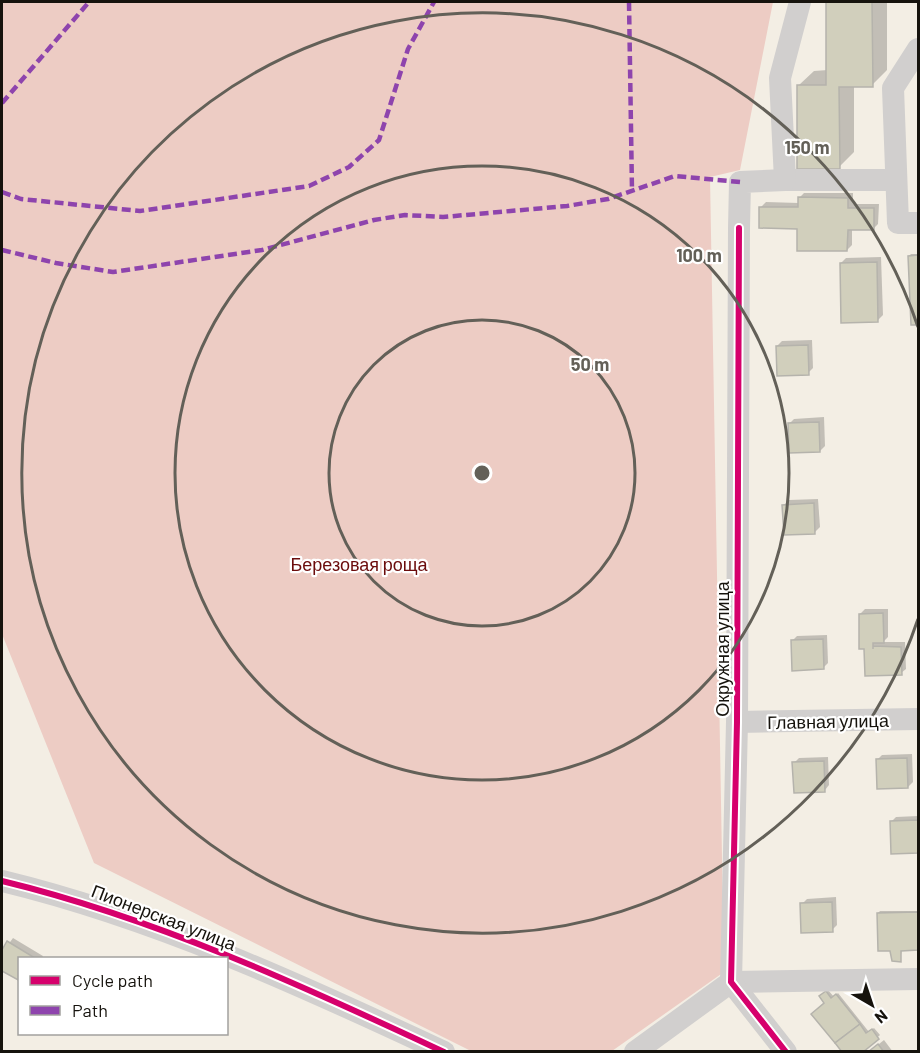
<svg xmlns="http://www.w3.org/2000/svg" width="920" height="1053" viewBox="0 0 920 1053" font-family="Barlow,sans-serif">
  <style>
    .green { fill: #edccc4 }
    .shadow { fill: #0003 }
    .building { fill: #d1cfbc; stroke: #b5b3ac; stroke-width: 1.5 }
    .lines { fill: none; stroke-linecap: round; stroke-linejoin: round }
    .minor { stroke: #d1cfce; stroke-width: 22 }
    .quiet { stroke: #8e44ad; stroke-width: 4.5; stroke-dasharray: 9 4.5; stroke-linecap: butt }
    .cycleway-casing { stroke: #fff; stroke-width: 10 }
    .cycleway { stroke: #d6006c; stroke-width: 6 }
    .ring { fill: none; stroke: #636058; stroke-width: 3 }
    .labels { text-anchor: middle; dominant-baseline: central; stroke-width: 4.5; stroke-linejoin: round; paint-order: stroke }
    .park-label { font-size: 18px; fill: #6b0c0c; stroke: #fff }
    .street-label { font-size: 18px; fill: #16130d; stroke: #fff }
    .centre { fill: #636058; stroke: #fff; stroke-width: 3 }
    .ring-label { font-size: 18px; text-anchor: middle; font-weight: bold; fill: #636058; stroke: #fff; stroke-width: 4.5; stroke-linejoin: round; paint-order: stroke }
  </style>
  <rect width="100%" height="100%" fill="#f3eee4"/>
  <polygon class="green" points="2,2 773,2 740,170 710,177 724,972 612,1051 471,1051 94,863 2,634"/>
  <g class="shadow">
    <polygon points="827,2 887,2 887,70 872,85 854,85 854,152 839,167 799,85 814,71 828,70"/>
    <polygon points="804,193 853,193 853,204 879,204 878,224 873,229 852,229 852,245 847,250 761,207 766,202 799,203 799,198"/>
    <polygon points="911,254 918,254 918,323 913,324 909,256"/>
    <polygon points="881,257 883,315 878,320 841,263 846,258"/>
    <polygon points="812,340 813,368 808,373 777,346 782,341"/>
    <polygon points="824,417 825,446 820,451 789,424 794,419"/>
    <polygon points="818,499 820,527 815,532 784,505 789,500"/>
    <polygon points="865,609 888,609 888,637 883,642 905,642 906,669 901,673 866,647 860,614"/>
    <polygon points="827,635 828,663 823,668 792,641 797,636"/>
    <polygon points="912,754 913,782 908,787 877,760 882,755"/>
    <polygon points="828,757 829,785 825,790 794,763 799,758"/>
    <polygon points="918,816 918,852 892,853 891,822 896,817"/>
    <polygon points="836,897 837,925 832,930 802,904 807,899"/>
    <polygon points="880,911 918,911 918,949 902,949 900,960 878,913"/>
    <polygon points="13,938 43,956 42,958 20,958 20,980 2,969 2,953"/>
    <polygon points="828,990 834,997 838,993 869,1032 874,1028 880,1035 861,1052 821,996"/>
    <polygon points="884,1040 893,1052 869,1052"/>
  </g>
  <g class="building">
    <polygon points="826,2 872,2 873,87 839,87 840,169 797,169 797,85 826,85"/>
    <polygon points="798,197 848,198 848,208 874,208 874,230 848,230 847,251 797,251 797,229 759,228 759,207 798,207"/>
    <polygon points="918,255 918,325 911,325 908,256"/>
    <polygon points="877,262 878,322 841,323 840,263"/>
    <polygon points="808,345 809,375 777,376 776,346"/>
    <polygon points="819,422 820,452 789,453 788,423"/>
    <polygon points="814,503 815,534 784,535 782,505"/>
    <polygon points="883,613 884,643 873,643 873,649 873,646 901,647 902,675 865,676 864,649 859,649 859,614"/>
    <polygon points="823,639 824,669 792,671 791,640"/>
    <polygon points="907,758 908,788 877,789 876,759"/>
    <polygon points="824,761 825,792 794,793 792,762"/>
    <polygon points="918,820 918,853 891,854 890,821"/>
    <polygon points="832,902 833,932 801,933 800,903"/>
    <polygon points="918,912 918,950 901,951 901,962 892,961 890,951 878,951 877,913"/>
    <polygon points="7,941 35,958 20,958 20,981 2,971 2,950"/>
    <polygon points="826,991 831,998 836,994 860,1024 835,1043 811,1014 824,1003 819,996"/>
    <polygon points="860,1024 866,1033 872,1029 879,1039 863,1052 842,1052 835,1043"/>
    <polygon points="878,1044 884,1052 868,1052"/>
  </g>
  <g class="lines">
    <g class="minor">
      <polyline points="918,49 893,88 898,223 918,223"/>
      <polyline points="785,180 896,180"/>
      <polyline points="737,722 918,719"/>
      <path d="M 2,881 C 155,918 301,985 444,1052"/>
      <polyline points="731,982 918,979"/>
      <polyline points="635,1052 731,982"/>
      <polyline points="786,1052 731,982 737,722 739,228 740,182 785,180 780,78 800,2"/>
    </g>
    <g class="quiet">
      <polyline points="629,2 632,191"/>
      <polyline points="2,103 89,2"/>
      <polyline points="2,192 21,199 140,211 309,186 349,167 379,140 408,49 434,2"/>
      <polyline points="2,250 56,263 113,272 262,250 374,220 405,215 443,217 567,206 608,199 675,176 740,182"/>
    </g>
    <g class="cycleway-casing">
      <g id="cycleway">
        <polyline points="739,228 737,722 731,982 786,1052"/>
        <path d="M 2,881 C 155,918 301,985 444,1052"/>
      </g>
    </g>
    <use href="#cycleway" class="cycleway"/>
  </g>
  <g class="ring">
    <circle cx="482" cy="473" r="153"/>
    <circle cx="482" cy="473" r="307"/>
    <path d="M918 619A460 460 0 1 1 918 327"/>
  </g>
  <g class="labels">
    <g class="park-label">
      <text x="359" y="564">Березовая роща</text>
    </g>
    <g class="street-label">
      <text transform="translate(722 649) rotate(-90)">Окружная улица</text>
      <text transform="translate(828 721) rotate(-1)">Главная улица</text>
      <text transform="translate(164 917) rotate(21)">Пионерская улица</text>
    </g>
  </g>
  <circle cx="482" cy="473" r="9" class="centre"/>
  <g class="ring-label">
    <text x="807" y="154">150 m</text>
    <text x="699" y="262">100 m</text>
    <text x="590" y="371">50 m</text>
  </g>
  <rect width="920" height="1053" fill="none" stroke="#16130d" stroke-width="6"/>
  <rect x="18" y="957" width="210" height="78" fill="#ffffff" stroke="#a2a19e" stroke-width="1.5"/>
  <rect x="30" y="976" width="30" height="9" fill="#d6006c" stroke="#a2a19e" stroke-width="1.5"/>
  <text x="72" y="987" font-size="18" fill="#16130d">Cycle path</text>
  <rect x="30" y="1006" width="30" height="9" fill="#8e44ad" stroke="#a2a19e" stroke-width="1.5"/>
  <text x="72" y="1017" font-size="18" fill="#16130d">Path</text>
  <g transform="translate(872 1005) rotate(141)" stroke="#ffffff" stroke-width="4.5" paint-order="stroke">
  <path d="M0-4.5L10 22L0 15L-10 22Z" fill="#16130d"/>
  <text y="-9" font-size="16" font-weight="bold" text-anchor="middle" fill="#16130d">N</text>
  </g>
</svg>
